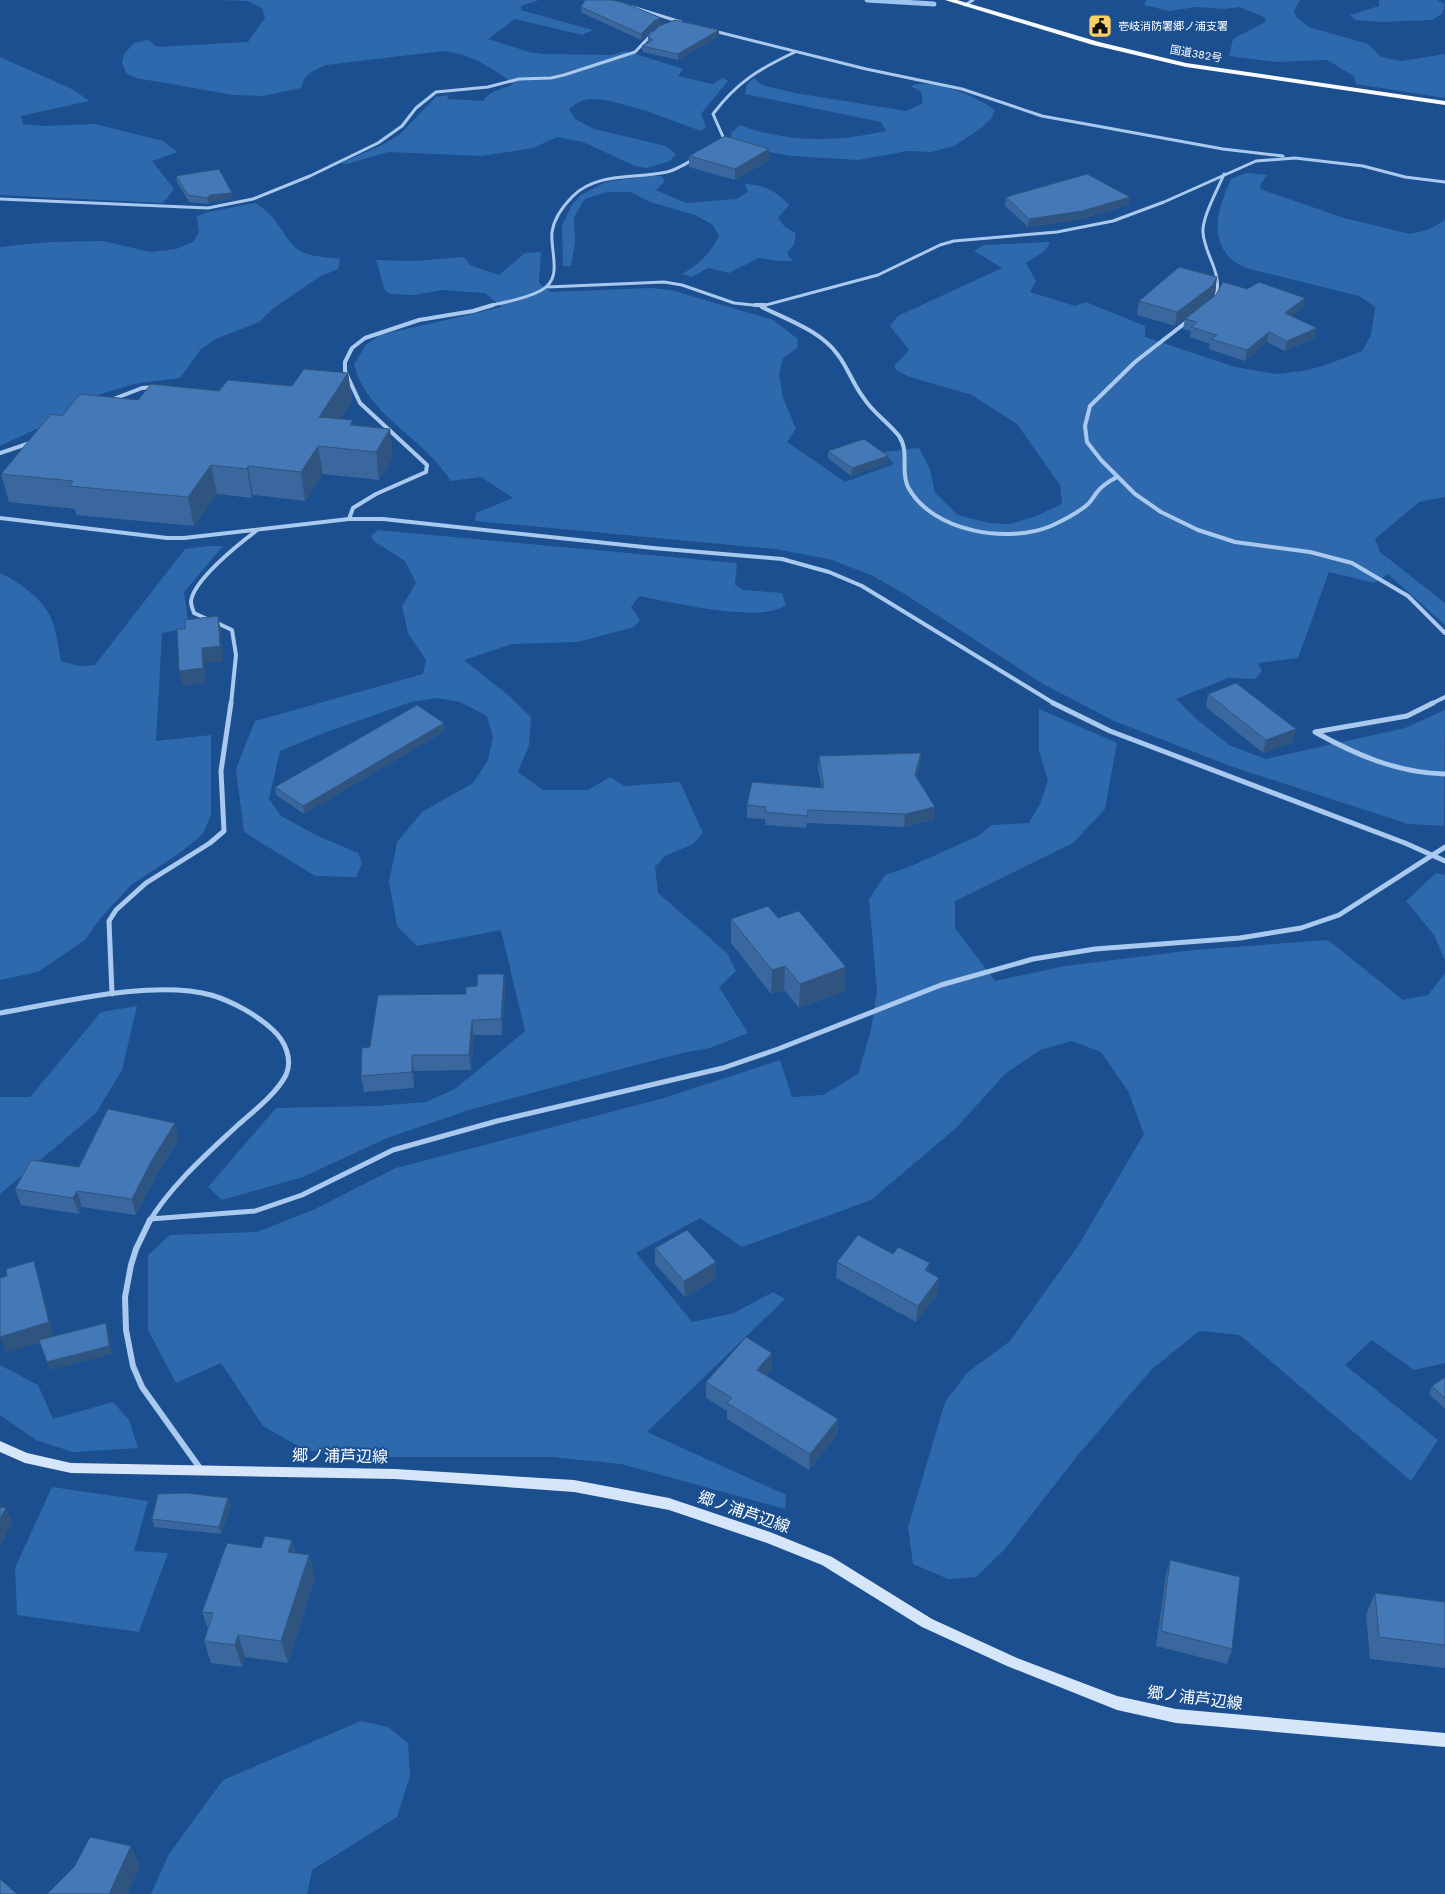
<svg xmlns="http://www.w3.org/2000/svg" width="1445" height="1894" viewBox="0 0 1445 1894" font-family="'Work Sans','Noto Sans JP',sans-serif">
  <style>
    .green { fill: #2e69ad }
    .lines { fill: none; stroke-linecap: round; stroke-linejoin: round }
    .stream { stroke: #9cc4f0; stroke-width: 5 }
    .minor-far3 { stroke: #a9c9ee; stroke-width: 3 }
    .minor-far2 { stroke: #a9c9ee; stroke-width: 4 }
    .minor-far1 { stroke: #a9c9ee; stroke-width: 5 }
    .minor { stroke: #a9c9ee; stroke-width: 6 }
    .secondary { fill: #d6e6fa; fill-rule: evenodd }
    .trunk { fill: #f8faff; fill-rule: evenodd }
    .wall { fill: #3a679d }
    .shaded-wall { fill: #305480 }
    .building { fill: #4478b7; stroke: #305480 }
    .labels { text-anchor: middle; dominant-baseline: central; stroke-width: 4; stroke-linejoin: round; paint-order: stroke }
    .far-poi-label { font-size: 11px; fill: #fff; stroke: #1b4f8f; text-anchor: start }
    .far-street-label { font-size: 11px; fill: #fff; stroke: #1b4f8f }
    .near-street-label { font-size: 16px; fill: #fff; stroke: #1b4f8f }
  </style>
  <rect width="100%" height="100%" fill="#1b4f8f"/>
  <g class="green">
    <path d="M 218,0 L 539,0 L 521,6 L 521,10 L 593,30 L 582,35 L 515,19 L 488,39 L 529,52 L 543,54 L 612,55 L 626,51 L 683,69 L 678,76 L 712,84 L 723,78 L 728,81 L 701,114 L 706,128 L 701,131 C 674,121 617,98 589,99 C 581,100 575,104 569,109 L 575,119 L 594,129 L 666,146 L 676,154 L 670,161 L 647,168 L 635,166 L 583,142 L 557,137 L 533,148 L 482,156 L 388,152 L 347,164 L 341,163 L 382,145 L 399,135 L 436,97 L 447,95 L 448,99 L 483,101 C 492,89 501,91 513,84 C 492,67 470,54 443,51 L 326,65 C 314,70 303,75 301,88 L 263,96 L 234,95 L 136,78 L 127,74 L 122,63 L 124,54 L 134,43 L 148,40 L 157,47 L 248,42 L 265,18 L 262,8 L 247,1 Z"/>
    <polygon points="1146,0 1300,0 1294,11 1297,18 1309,27 1368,44 1381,57 1402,61 1445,54 1445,98 1356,84 1354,76 1327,60 1275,62 1229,56 1233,39 1265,22 1266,18 1239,7 1224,9 1196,7 1169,11 1144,5"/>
    <polygon points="1379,0 1437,0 1445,4 1442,14 1432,20 1383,22 1355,20 1350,15 1379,6"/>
    <polygon points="0,57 74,90 89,101 21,116 23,124 45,126 95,124 163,141 178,152 152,161 174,189 163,203 0,195"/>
    <path d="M 754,78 L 762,85 L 795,93 L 906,111 L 923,103 L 921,92 L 911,86 C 931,77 978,97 995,110 L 991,119 L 980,129 L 954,146 L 931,152 L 908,151 L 858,160 L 792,156 L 763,151 L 730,139 L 732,132 L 740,125 C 787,143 836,142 886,131 L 881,122 L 745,94 L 747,84 Z"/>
    <path d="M 1246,173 L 1267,175 L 1261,184 L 1260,189 L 1344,218 L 1410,234 L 1428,230 L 1445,220 L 1445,497 L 1419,502 L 1375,539 L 1380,552 L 1445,603 L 1445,625 L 1388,574 L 1374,583 L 1329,572 L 1298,658 L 1258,663 L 1262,671 L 1255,679 L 1228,678 L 1176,699 L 1199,721 L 1229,745 L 1266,759 L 1405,728 L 1445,710 L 1444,826 L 1408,824 L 1233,767 L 1114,721 L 1043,684 L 903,593 L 871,575 L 829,559 L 775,549 L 475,521 L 476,513 L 513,498 L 481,477 L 451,481 C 446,474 440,466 434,460 C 406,429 364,407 354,364 L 366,345 L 380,335 L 502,307 L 485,293 L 442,290 L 414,295 L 391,294 L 385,291 L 376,260 L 412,261 L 464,257 L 470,265 L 499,275 L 525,253 L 541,252 L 539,283 L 551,292 L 650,288 L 671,290 L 773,320 L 798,339 L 797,348 L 783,358 L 779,375 L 783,398 L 796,429 L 787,442 L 845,482 L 894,464 L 882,452 L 919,448 L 930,469 L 935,493 L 958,515 L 989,523 L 1010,524 L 1036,516 L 1062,504 L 1060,485 L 1017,424 L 972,395 L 910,377 L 896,370 L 894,366 L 909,350 L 890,326 L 898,316 L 1002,268 L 974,251 L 984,245 L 1050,242 L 1046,250 L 1026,263 L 1036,281 L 1030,292 L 1075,306 L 1086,302 L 1145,326 L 1145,337 L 1235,367 L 1277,374 L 1302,371 L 1323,366 L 1362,351 L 1371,335 L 1375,307 L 1359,296 L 1246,268 C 1241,265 1233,262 1229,257 C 1208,234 1220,205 1231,179 Z"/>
    <path d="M 644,176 L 661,176 L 665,181 L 656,190 L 686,203 L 736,199 L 748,192 L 745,184 C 764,185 777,191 789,205 L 778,218 L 785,227 L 796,233 L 794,244 L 787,253 L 793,261 L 779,261 L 759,258 L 729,273 L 708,268 L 692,277 L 682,274 C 699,264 710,254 719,236 L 713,225 L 695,215 L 650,202 L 631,192 L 607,192 L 585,199 L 574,217 L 575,243 L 571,266 L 563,266 L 562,225 L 572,205 L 581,195 L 606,182 Z"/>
    <path d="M 255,203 C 278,216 280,233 297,249 C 307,257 328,257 340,259 L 338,269 L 319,277 L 275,307 L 259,322 L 216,339 L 201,349 L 180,378 L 134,384 L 98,395 L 62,417 L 0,446 L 0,247 L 49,242 L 103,241 L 150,252 L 176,249 L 193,242 L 199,232 L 197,216 L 208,212 Z"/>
    <path d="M 378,530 L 737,563 L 735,585 L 743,590 L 782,593 L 786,605 C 760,624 672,602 639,596 L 631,607 L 640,620 L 634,627 L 578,642 L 512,644 L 464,660 L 508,695 L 531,717 L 529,745 L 518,772 L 543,790 L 588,790 L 610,777 L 624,786 L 680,782 L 703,833 L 693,844 L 665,856 L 655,867 L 658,893 L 727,953 L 736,971 L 719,987 L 748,1033 L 710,1048 L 687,1052 L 617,1070 L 469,1110 L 387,1138 L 303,1177 L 222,1200 L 208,1187 L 276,1108 L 375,1106 L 426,1102 L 455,1089 L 525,1031 L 501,930 L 417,946 L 397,926 L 389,882 L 397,842 L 422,812 L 473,783 L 488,760 L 493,737 L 487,716 L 460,702 L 437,698 L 411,702 L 324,733 L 280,751 L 269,799 L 281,816 L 318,836 L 358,853 L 362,864 L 356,877 L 315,876 L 244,832 L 236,769 L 255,721 L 423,674 L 426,660 L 408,633 L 402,606 L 416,583 L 405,561 L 375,542 L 371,536 Z"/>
    <path d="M 208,546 L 223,546 L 184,592 L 189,628 L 162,633 L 156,741 L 211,735 L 211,815 L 203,834 L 181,852 L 131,885 L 99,920 L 85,940 L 38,972 L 0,980 L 0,573 C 14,579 37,595 46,609 C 56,624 58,644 61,661 L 79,666 L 95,665 L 185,549 Z"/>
    <polygon points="1039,709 1117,743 1105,809 1073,843 955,901 955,928 995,981 1065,966 1194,950 1328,940 1403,1000 1428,995 1445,973 1445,1363 1414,1370 1372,1340 1345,1365 1438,1440 1411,1481 1240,1335 1199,1331 1151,1370 1078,1455 1004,1550 976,1577 948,1579 913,1564 908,1527 945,1402 968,1372 1010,1341 1078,1246 1144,1134 1128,1091 1101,1052 1072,1041 1040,1050 1005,1074 955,1129 871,1200 742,1247 700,1218 636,1253 692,1322 734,1313 773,1292 785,1299 647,1432 786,1495 785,1509 621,1464 552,1457 363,1457 305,1450 263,1426 221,1363 176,1383 148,1330 148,1255 170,1235 257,1232 315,1209 396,1168 664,1098 780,1060 792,1097 823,1095 858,1074 871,1030 877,991 869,899 885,875 911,866 978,836 992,825 1029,823 1040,804 1048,781 1039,751"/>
    <polygon points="1436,873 1445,875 1445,960 1434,935 1406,901"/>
    <polygon points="137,1006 122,1070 96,1113 0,1194 0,1097 30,1097 101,1012"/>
    <polygon points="0,1365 38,1385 53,1419 113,1402 129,1420 138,1448 73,1452 36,1440 0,1415"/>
    <polygon points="52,1487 148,1501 134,1551 168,1553 139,1632 17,1615 15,1568"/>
    <polygon points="361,1721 388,1727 408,1743 410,1776 397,1817 312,1870 307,1894 151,1894 169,1854 223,1780"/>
  </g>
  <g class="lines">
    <polyline class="stream" points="867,0 934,4"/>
    <g class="minor-far3">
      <polyline points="965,5 973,0"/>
      <polyline points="632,7 681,22"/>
      <polyline points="714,31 866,69 962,89 1042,116 1223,149 1283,156"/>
      <path d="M 722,141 L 724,139 L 713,114 C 737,82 759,69 795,52"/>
      <polyline points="0,199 208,208 253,199 310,176 378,143 402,126 416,108 436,92 488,87 519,79 551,78 564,75 635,52 653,33"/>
      <polyline points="548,287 664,282 682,285 734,303 762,306 878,275 940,245 954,241 1057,232 1113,221 1164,202 1256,161 1295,158 1363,166 1405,177 1445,182"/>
      <path d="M 1216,296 C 1223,273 1204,254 1203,232 C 1202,217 1218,189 1224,174"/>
      <path d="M 489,306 C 505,302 525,299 540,291 C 564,279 550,253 552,232 C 554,219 563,206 573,196 C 597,172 635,179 667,172 C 676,170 685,164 694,159"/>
    </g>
    <g class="minor-far2">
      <polyline points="755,305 765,305"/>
      <path d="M 762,307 C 788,320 821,331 838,355 C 848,368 853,384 863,397 C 872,412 888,422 899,436 C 910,452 900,471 908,487 C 932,532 1008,544 1051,526 C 1064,520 1076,514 1087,505 C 1092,501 1094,495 1099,490 C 1104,484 1110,481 1117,477"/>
      <polyline points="1189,320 1135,362 1090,406 1085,426 1087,442 1101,460 1135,494 1161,512 1198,530 1235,542 1310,552 1352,563 1408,596 1445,633"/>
      <polyline points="111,400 142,388 155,387"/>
      <polyline points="0,453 33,442"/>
      <polyline points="0,518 167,538 184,538 349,519 383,519 653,548 782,559 829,572 862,586 1055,704"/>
      <polyline points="349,519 353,508 376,494 426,472 427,465 360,403 345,371 345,362 352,348 365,338 419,320 473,311 493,305"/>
      <path d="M 207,619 L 194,613 C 193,610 191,605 191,602 C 192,581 240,543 256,531"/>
      <polyline points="215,622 232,630 236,655 231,704"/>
      <polyline points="1431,704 1445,697"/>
    </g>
    <g class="minor-far1">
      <polyline points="1053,703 1110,731 1405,843 1445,861"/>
      <path d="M 1433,703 L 1407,716 L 1315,732 C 1356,755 1398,773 1445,774"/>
      <polyline points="112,994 109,921 116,910 146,883 210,843 224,831 221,771 231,703"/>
      <path d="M 0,1013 C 59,1003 153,979 211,995 C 232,1001 257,1015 273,1030 C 285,1041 293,1059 286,1075 C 276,1094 255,1110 239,1124 C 207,1154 172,1184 149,1222"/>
      <polyline points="150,1219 255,1211 302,1195 393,1150 497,1121 723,1068 778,1049 941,985 1033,959 1095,949 1240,938 1301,928 1339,915 1445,847"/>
    </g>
    <polyline class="minor" points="150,1220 136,1249 131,1265 125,1297 126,1330 133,1366 142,1387 202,1471"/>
    <polygon class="secondary" points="0,1441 27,1453 71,1463 395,1469 574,1480 669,1498 770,1532 832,1557 932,1619 1017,1658 1117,1696 1176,1709 1445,1733 1445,1747 1176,1723 1117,1710 1007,1666 922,1627 822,1565 767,1543 669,1510 574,1492 395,1479 71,1473 25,1463 0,1452"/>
    <polygon class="trunk" points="945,0 957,0 1099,42 1186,63 1445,101 1445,105 1186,67 1093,45"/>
  </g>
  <g class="wall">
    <polygon points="581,7 661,24 655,27 641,40 582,13"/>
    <polygon points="719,36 678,60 643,52 642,46 648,43 648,37"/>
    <polygon points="769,149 769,160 735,180 689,167 689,156"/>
    <polygon points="176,176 233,199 211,202 209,204 189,202 177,182"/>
    <polygon points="1006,197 1129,205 1081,219 1028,227 1005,206"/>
    <polygon points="1217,277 1215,291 1209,300 1303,308 1292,316 1315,338 1285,351 1267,342 1245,361 1209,349 1210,344 1190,337 1191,331 1183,329 1185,319 1208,301 1175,326 1137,315 1139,301"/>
    <polygon points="348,373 352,401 340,419 354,425 393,457 379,480 323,474 305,501 253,495 252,498 217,494 194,526 76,515 75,509 9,502 1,474 62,416 138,400 219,391 292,386"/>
    <polygon points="828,451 888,463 851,476 828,458"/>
    <polygon points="1208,694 1293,742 1263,753 1206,707"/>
    <polygon points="444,723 445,731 304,814 276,795 275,787"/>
    <polygon points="921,753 920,766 916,778 935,807 934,820 904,827 807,823 806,828 765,825 765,819 747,818 747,805 822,788 818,769 819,756"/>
    <polygon points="778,918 845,991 799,1008 784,990 771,994 731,943 731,919"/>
    <polygon points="504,974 505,989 502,1035 474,1035 471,1070 414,1071 414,1088 364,1092 361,1076 370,1047 466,994 477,986"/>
    <polygon points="179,1139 156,1176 136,1215 82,1207 79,1214 21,1205 15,1189 79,1167"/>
    <polygon points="655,1248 716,1278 685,1297 655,1264"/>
    <polygon points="837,1262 929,1273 938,1294 916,1322 836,1278"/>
    <polygon points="772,1369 766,1376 838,1419 837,1435 809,1470 727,1419 727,1411 706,1398 706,1382"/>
    <polygon points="1445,1377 1445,1409 1429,1394 1432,1386"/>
    <polygon points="228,1498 231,1506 221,1534 154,1527 152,1519"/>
    <polygon points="292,1540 295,1553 309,1555 315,1578 288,1663 245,1657 242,1667 211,1663 204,1641 208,1629 202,1612 261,1548"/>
    <polygon points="1170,1560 1232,1649 1227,1664 1156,1646 1166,1575"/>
    <polygon points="1375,1593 1445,1602 1445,1668 1370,1659 1366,1615"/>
  </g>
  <g class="shaded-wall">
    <polygon points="661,18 661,24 655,27 641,40 641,34 654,21"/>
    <polygon points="719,30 719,36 678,60 678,54"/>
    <polygon points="769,149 769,160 735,180 735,169"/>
    <polygon points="232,193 233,199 211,202 209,204 207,198 210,195"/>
    <polygon points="1130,197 1129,205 1081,219 1028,227 1029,219"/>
    <polygon points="1217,277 1215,291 1209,300 1175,326 1177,312"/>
    <polygon points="1305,298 1303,308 1283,323 1285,313"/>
    <polygon points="1317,328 1315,338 1285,351 1287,341"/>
    <polygon points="1269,332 1267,342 1245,361 1247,350"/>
    <polygon points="348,373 352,401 323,445 319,417"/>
    <polygon points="390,429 393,457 379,480 376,452"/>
    <polygon points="318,446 323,474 305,501 301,472"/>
    <polygon points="888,456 888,463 851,476 852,468"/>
    <polygon points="211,465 217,494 194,526 188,497"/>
    <polygon points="248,466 253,495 252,498 247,469"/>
    <polygon points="218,616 221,631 223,661 205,663 206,683 182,686 179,671 202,648"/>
    <polygon points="444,723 445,731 304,814 303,806"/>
    <polygon points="1296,729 1293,742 1263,753 1266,740"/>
    <polygon points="921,753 920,766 914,788 915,775"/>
    <polygon points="935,807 934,820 904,827 905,814"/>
    <polygon points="785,966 784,990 771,994 772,970"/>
    <polygon points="846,967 845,991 799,1008 800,984"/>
    <polygon points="504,974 505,989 502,1035 501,1019"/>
    <polygon points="472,1020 474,1035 471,1070 469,1055"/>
    <polygon points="412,1055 414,1071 414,1088 412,1072"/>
    <polygon points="175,1123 179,1139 156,1176 136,1215 132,1199 152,1160"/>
    <polygon points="77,1191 82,1207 79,1214 73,1198"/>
    <polygon points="34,1261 39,1277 54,1338 6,1353 0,1337"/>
    <polygon points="716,1262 716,1278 685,1297 684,1281"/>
    <polygon points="930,1263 929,1279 925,1270"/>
    <polygon points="939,1278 938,1294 916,1322 918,1306"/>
    <polygon points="106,1323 109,1331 112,1354 50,1370 47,1362"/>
    <polygon points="772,1353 772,1369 757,1386 757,1370"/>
    <polygon points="838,1419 837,1435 809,1470 810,1454"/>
    <polygon points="228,1498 231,1506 221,1534 219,1527"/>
    <polygon points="6,1508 13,1523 0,1546 0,1519"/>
    <polygon points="292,1540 297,1563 288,1552"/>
    <polygon points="309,1555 315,1578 288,1663 281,1641"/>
    <polygon points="238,1635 245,1657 242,1667 235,1645"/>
    <polygon points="131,1846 140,1866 128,1894 109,1894"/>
  </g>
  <g class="building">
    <polygon points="585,0 612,0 625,3 661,18 654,21 641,34 581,7"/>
    <polygon points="675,20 719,30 678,54 642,46 653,40 648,37 659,26"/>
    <polygon points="725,136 769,149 735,169 689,156"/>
    <polygon points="219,169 232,193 210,195 207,198 188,195 176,176"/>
    <polygon points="1087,174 1130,197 1082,211 1029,219 1006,197"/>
    <polygon points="1179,267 1217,277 1212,286 1177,312 1139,301"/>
    <polygon points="1223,282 1247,289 1259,282 1305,298 1285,313 1317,328 1287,341 1269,332 1247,350 1211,339 1217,335 1191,327 1197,322 1185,319 1216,295"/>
    <polygon points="304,369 348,373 319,417 353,420 350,425 390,429 376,452 318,446 301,472 248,466 247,469 211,465 188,497 69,486 73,481 1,474 51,414 62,416 80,394 138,400 151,384 219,391 228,380 292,386"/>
    <polygon points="864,439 888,456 852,468 828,451"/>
    <polygon points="218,616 220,646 202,648 203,668 179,671 177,629 185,629 185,620"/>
    <polygon points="1236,683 1296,729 1266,740 1208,694"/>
    <polygon points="417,705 444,723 303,806 275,787"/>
    <polygon points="921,753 915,775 935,807 905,814 808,810 807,816 765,812 766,807 747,805 752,782 824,788 819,756"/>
    <polygon points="768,906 778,918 799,911 846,967 800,984 785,966 772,970 731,919"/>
    <polygon points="478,974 504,974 501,1019 472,1020 469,1055 412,1055 412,1072 361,1076 362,1048 370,1047 378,995 466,994 466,987 477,986"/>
    <polygon points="108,1109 175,1123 152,1160 132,1199 77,1191 73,1198 15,1189 31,1160 79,1167"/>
    <polygon points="687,1230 716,1262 684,1281 655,1248"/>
    <polygon points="858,1235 893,1254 898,1247 930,1263 925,1270 939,1278 918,1306 837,1262"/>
    <polygon points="34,1261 49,1322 0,1337 0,1278 7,1276 6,1269"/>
    <polygon points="106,1323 109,1346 47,1362 39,1340"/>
    <polygon points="746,1337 772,1353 757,1370 838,1419 810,1454 727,1403 732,1398 706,1382"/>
    <polygon points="1445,1377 1445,1398 1432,1386"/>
    <polygon points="186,1493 228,1498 219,1527 152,1519 158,1494"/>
    <polygon points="0,1507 6,1508 0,1519"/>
    <polygon points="265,1536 292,1540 288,1552 309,1555 281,1641 238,1635 235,1645 204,1641 213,1613 202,1612 227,1543 261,1548"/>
    <polygon points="1170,1560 1240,1577 1232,1649 1161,1631"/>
    <polygon points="1375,1593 1445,1602 1445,1645 1379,1637"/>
    <polygon points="90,1837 131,1846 109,1894 47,1894 74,1867"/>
    <polygon points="0,1879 17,1894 0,1894"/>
  </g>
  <defs>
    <g id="civic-square" transform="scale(1.25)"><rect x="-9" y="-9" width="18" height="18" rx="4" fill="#ffd166" stroke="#1b4f8f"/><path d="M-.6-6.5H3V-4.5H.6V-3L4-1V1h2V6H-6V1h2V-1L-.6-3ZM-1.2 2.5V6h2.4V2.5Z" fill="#111"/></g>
  </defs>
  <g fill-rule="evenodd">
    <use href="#civic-square" x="1100" y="26"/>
  </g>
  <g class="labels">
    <g class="far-poi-label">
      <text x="1118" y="26">壱岐消防署郷ノ浦支署</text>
    </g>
    <g class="far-street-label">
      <text transform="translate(1196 54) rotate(10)">国道382号</text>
    </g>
    <g class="near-street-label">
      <text transform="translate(340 1456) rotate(1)">郷ノ浦芦辺線</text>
      <text transform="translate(744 1512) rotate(19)">郷ノ浦芦辺線</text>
      <text transform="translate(1195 1698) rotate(7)">郷ノ浦芦辺線</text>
    </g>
  </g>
</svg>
